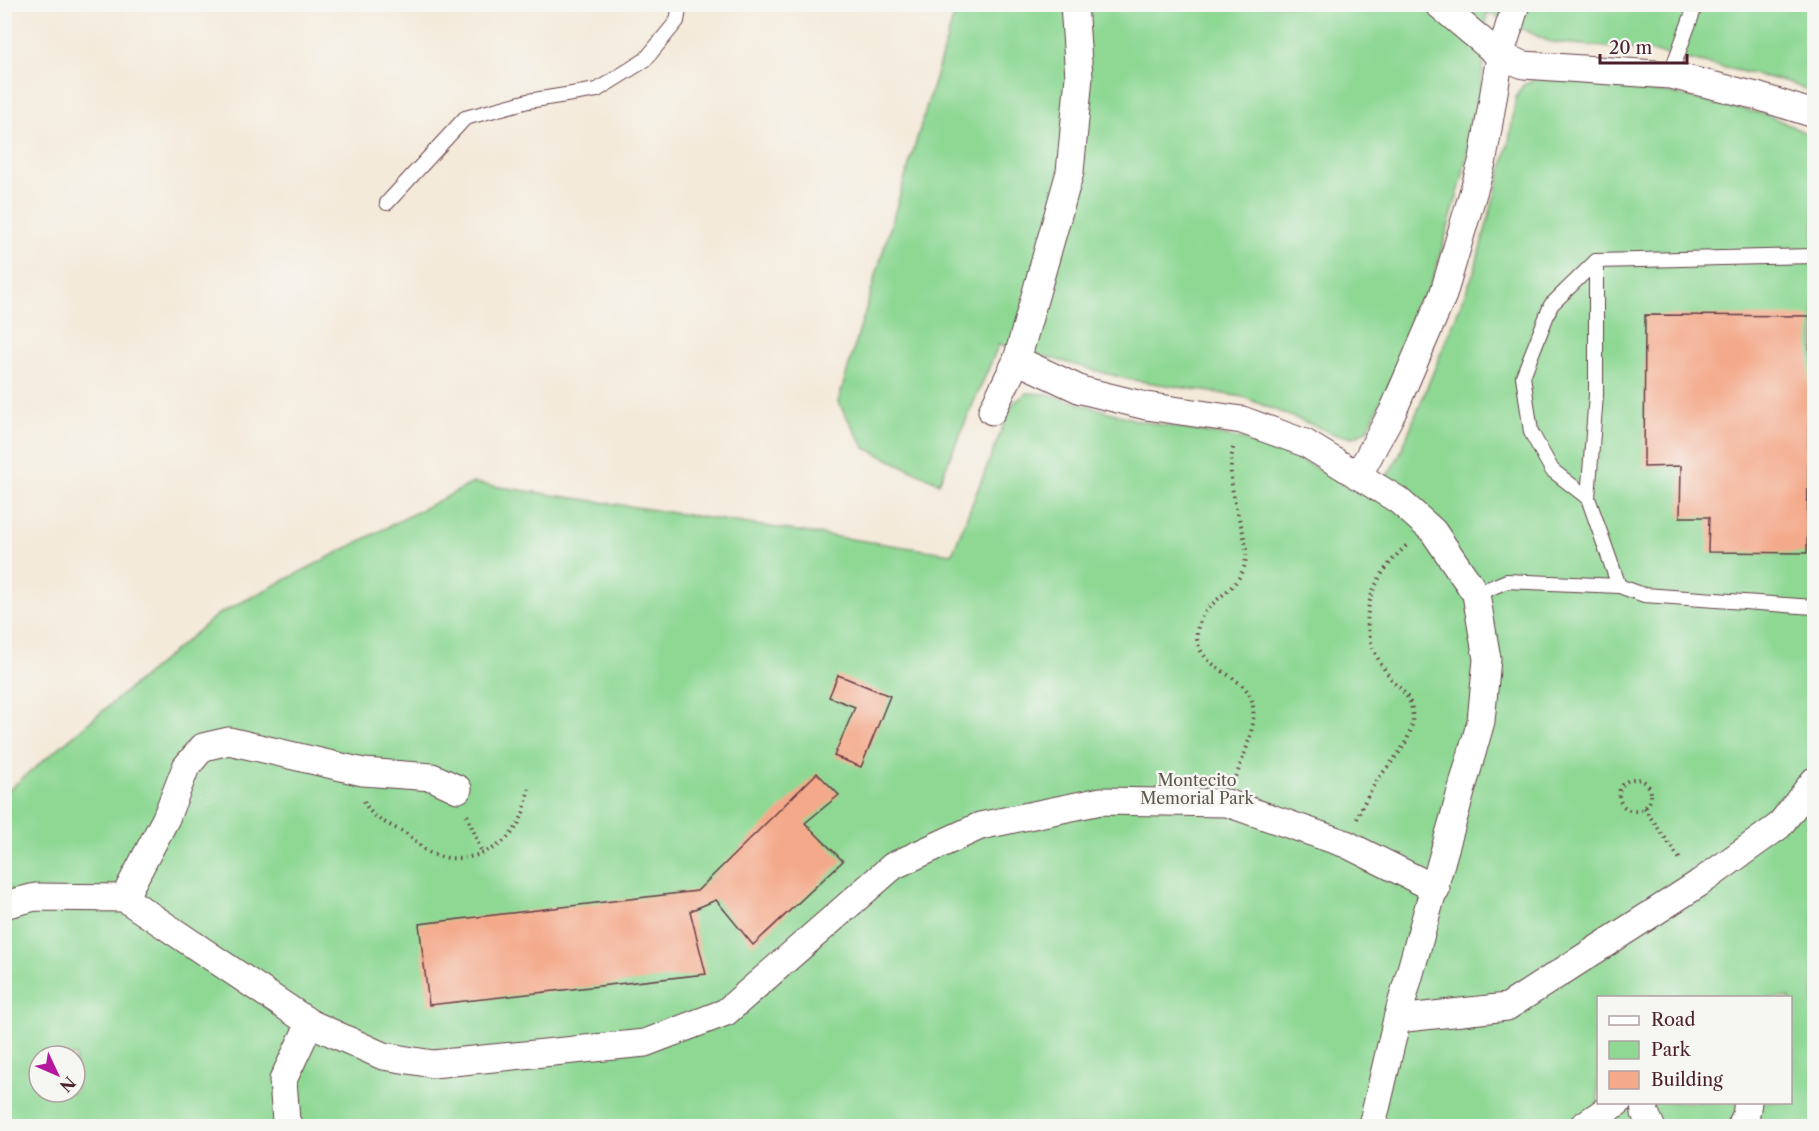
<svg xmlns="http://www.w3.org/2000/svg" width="1819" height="1131" viewBox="0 0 1819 1131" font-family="'Libre Caslon Text',serif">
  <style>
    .green { fill: #8ed894; stroke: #6c7c60; stroke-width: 1.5; fill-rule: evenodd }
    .building { fill: #f4a98a }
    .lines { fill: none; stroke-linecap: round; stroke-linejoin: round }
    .service-casing { stroke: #643d45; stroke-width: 16 }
    .minor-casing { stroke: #643d45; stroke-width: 29 }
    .path { stroke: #643d45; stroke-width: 4; stroke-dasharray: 1.5 4.5; stroke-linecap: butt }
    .service { stroke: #fff; stroke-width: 14 }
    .minor { stroke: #fff; stroke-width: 27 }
    .labels { text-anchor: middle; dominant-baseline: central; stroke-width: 5; stroke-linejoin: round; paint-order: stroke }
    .park-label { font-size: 16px; fill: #5e564a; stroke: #f6f6f2 }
  </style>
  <rect width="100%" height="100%" fill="#f6f6f2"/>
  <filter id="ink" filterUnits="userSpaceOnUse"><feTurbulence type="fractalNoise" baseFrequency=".0167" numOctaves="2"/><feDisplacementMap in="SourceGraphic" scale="12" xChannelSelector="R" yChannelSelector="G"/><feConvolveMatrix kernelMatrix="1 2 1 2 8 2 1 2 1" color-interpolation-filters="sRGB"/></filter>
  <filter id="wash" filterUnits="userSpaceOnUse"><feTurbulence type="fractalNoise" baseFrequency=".008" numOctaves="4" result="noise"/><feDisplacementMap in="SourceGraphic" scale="24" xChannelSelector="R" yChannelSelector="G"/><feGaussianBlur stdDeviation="1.35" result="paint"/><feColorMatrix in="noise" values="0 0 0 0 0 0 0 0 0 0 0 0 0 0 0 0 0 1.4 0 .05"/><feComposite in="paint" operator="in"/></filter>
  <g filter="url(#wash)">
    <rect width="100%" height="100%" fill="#f4eada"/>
    <g class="green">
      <polygon points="957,5 1814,5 1814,94 1788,82 1650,51 1550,42 1487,12 1482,79 1462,179 1435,273 1396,370 1368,429 1355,437 1337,435 1243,397 1127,379 999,344 939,483 865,448 838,402"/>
      <path d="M 1538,78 L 1674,94 L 1768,115 L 1814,137 L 1814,1126 L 5,1126 L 5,793 L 217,615 L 473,483 L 952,554 L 1012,404 L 1027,393 L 1047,394 L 1140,421 L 1243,439 L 1302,460 L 1373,500 L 1399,456 L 1474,272 L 1509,142 L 1516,97 L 1523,85 ZM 1598,998 L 1790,998 L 1790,1102 L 1598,1102 ZM 39,1056 L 75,1056 L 75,1092 L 39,1092 Z"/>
    </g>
    <g id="blocks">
      <g class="building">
        <polygon points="1645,315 1810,316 1807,553 1708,552 1709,517 1680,517 1681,466 1644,467"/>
        <polygon points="838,675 890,696 861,767 834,756 855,707 829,697"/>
        <polygon points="817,773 839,795 805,823 843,861 753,945 716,900 690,911 706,974 429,1005 419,924 697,891"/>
      </g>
    </g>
  </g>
  <g filter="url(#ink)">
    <use href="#blocks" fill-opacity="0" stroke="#643d45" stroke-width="1.5"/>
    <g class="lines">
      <g class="service-casing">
        <g id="service">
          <polyline points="1670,75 1696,4"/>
          <polyline points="387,203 465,118 528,101 597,90 645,60 677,21 680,4"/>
          <polyline points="1588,498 1552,470 1531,432 1523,376 1551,305 1596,261"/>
          <polyline points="1619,586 1588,498 1596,395 1596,261 1814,256"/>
          <polyline points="1476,594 1507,581 1619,586 1644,595 1814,607"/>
        </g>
      </g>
      <g class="minor-casing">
        <g id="minor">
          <polyline points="1438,4 1500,56 1524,65 1670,75 1757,96 1814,114"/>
          <polyline points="1017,360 1081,390 1146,406 1242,420 1305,443 1398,500 1433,531 1476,594 1487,659 1481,721 1397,1019 1372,1126"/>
          <polyline points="992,411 1017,360 1070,172 1079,77 1074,4"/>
          <polyline points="1358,476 1393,411 1443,295 1483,159 1500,56 1516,4"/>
          <polyline points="124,898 166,818 186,767 203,747 229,741 363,772 432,777 458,789"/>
          <polyline points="4,905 35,897 124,898 310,1023 383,1056 433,1064 645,1043 726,1012 893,866 980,826 1101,801 1227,803 1346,844 1436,889"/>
          <polyline points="1397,1019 1507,1007 1698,884 1779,826 1814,781"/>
          <polyline points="1644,1102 1645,1113 1651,1126"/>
          <polyline points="289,1126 286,1121 283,1080 310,1023"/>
          <polyline points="1583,1126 1618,1102"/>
          <polyline points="1741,1126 1746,1115 1748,1102"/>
        </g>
      </g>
      <g class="path">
        <path d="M 1233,448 C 1229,468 1231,487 1236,507 C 1241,529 1253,552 1241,574 C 1230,596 1200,604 1197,632 C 1194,669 1245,673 1252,701 C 1258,726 1244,753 1236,777"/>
        <circle cx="1635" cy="795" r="16"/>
        <path d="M 364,801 C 371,819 391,825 407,834 C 415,839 420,847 428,852 C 459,868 506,852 520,820 C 525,811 526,799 529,789"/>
        <polyline points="1644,808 1682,862"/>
        <polyline points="467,815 482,853"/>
        <path d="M 1357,819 C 1362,806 1369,793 1376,782 C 1391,760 1416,741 1412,711 C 1411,697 1402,691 1393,681 C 1353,632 1362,586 1407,545"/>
      </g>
      <use href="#service" class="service"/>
      <use href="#minor" class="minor"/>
    </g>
  </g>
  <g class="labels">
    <g class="park-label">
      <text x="1197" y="780">Montecito<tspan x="1197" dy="18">Memorial Park</tspan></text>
    </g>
  </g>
  <rect width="1819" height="1131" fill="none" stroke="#f6f6f2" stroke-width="24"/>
  <rect x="1597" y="996" width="195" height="108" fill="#f6f6f2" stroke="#b1a0a2" stroke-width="1.5"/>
  <rect x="1609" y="1016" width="30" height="9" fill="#ffffff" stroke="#b1a0a2" stroke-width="1.5"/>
  <text x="1651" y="1026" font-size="18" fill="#4a1f2b">Road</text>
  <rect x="1609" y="1041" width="30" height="18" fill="#8ed894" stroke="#b1a0a2" stroke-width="1.5"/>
  <text x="1651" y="1056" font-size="18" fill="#4a1f2b">Park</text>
  <rect x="1609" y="1071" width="30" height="18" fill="#f4a98a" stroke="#b1a0a2" stroke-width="1.5"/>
  <text x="1651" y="1086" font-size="18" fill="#4a1f2b">Building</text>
  <g transform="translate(57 1074) rotate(134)"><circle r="28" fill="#f6f6f2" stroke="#b1a0a2" stroke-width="1.5"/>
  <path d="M0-4.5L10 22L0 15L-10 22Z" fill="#b5179e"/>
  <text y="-9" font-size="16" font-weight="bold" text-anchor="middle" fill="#4a1f2b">N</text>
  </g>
  <path d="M1600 54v9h87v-9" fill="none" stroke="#4a1f2b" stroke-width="3"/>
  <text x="1609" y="54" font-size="18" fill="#4a1f2b" stroke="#f6f6f2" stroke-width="4.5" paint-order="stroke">20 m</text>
</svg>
